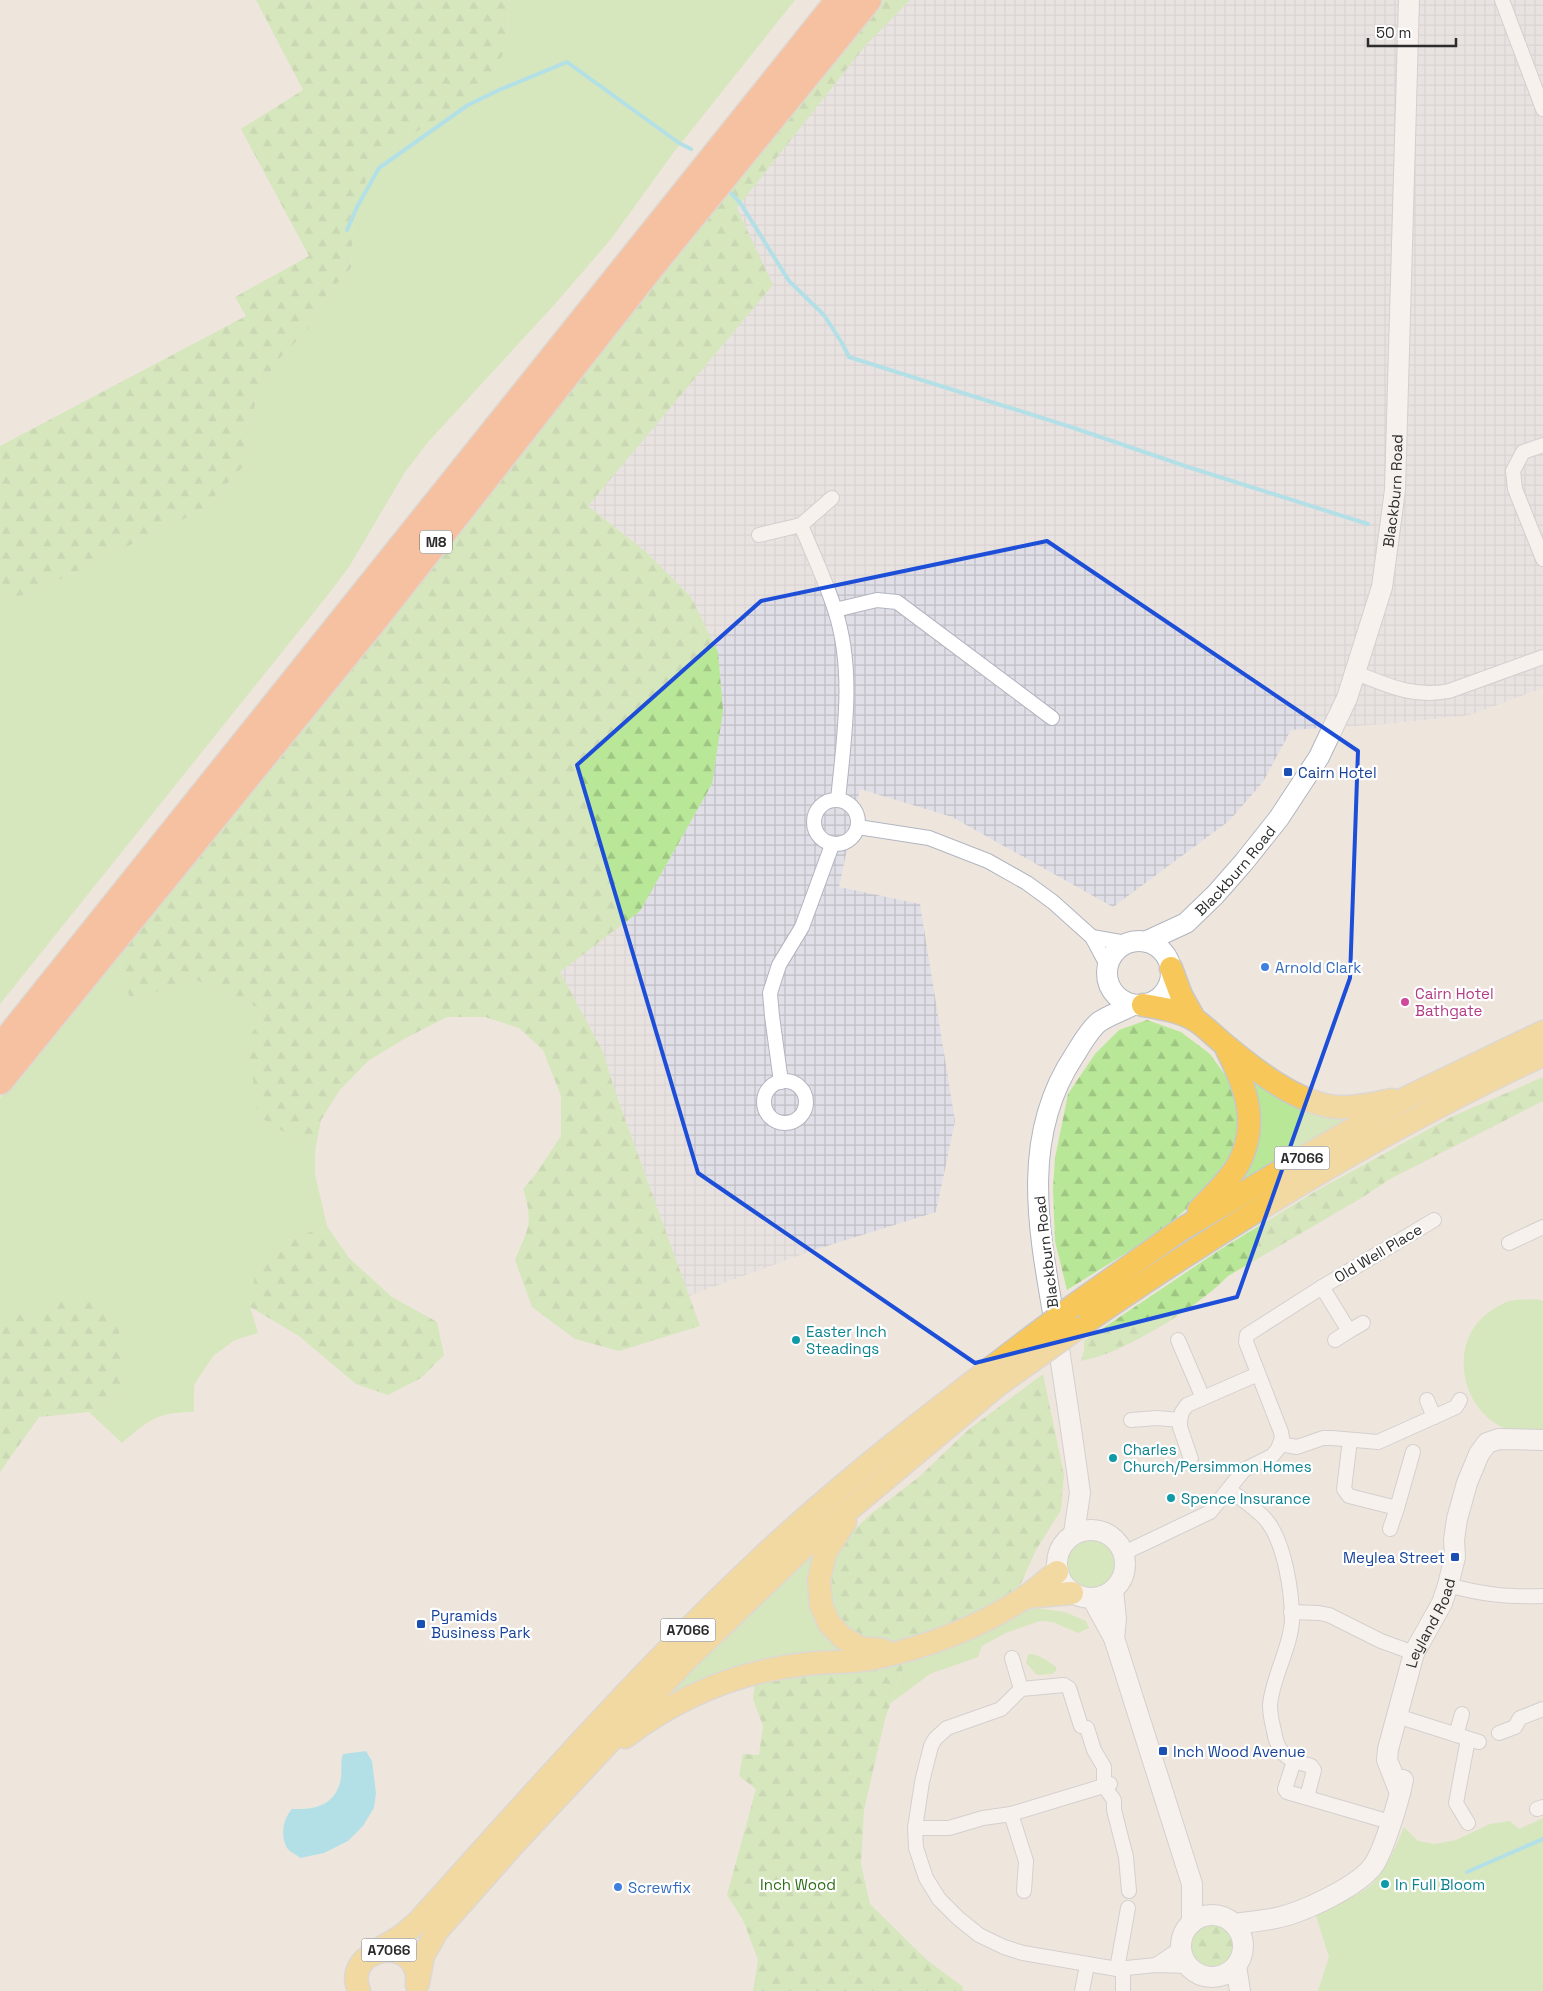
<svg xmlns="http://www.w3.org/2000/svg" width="1543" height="1991" viewBox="0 0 1543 1991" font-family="'Space Grotesk',sans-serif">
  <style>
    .industrial { fill: url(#industrial-grid) }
    .grass { fill: #b8e797 }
    .forest { fill: url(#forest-firs) }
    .water { fill: #6cdaf4 }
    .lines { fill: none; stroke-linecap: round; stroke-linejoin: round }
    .stream { stroke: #6cdaf4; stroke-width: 4 }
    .street-casing { stroke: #b1b5c0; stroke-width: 16 }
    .secondary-casing { stroke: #b1b5c0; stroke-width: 22 }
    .primary-casing { stroke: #c8c8c8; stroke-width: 25 }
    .highway-casing { stroke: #c8c8c8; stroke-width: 29 }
    .street { stroke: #fff; stroke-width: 14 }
    .secondary { stroke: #fff; stroke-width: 20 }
    .primary { stroke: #f7c759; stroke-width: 22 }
    .highway { stroke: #ff9457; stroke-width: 26 }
    .primary-bridge-casing { stroke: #c8c8c8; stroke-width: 25; stroke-linecap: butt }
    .primary-bridge { stroke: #f7c759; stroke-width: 22 }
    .marked { fill: none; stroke: #1d4ed8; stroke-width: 4; stroke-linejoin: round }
    .transit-dot { fill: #1a4fb4; stroke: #fff; stroke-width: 2 }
    .shop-dot { fill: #3f7fe0; stroke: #fff; stroke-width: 2 }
    .hotel-dot { fill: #d1479c; stroke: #fff; stroke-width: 2 }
    .culture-dot { fill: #0f9aa8; stroke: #fff; stroke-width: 2 }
    .labels { text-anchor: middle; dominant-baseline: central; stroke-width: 4.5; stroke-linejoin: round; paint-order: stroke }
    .shield { fill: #fff; stroke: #6b6b6b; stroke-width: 1 }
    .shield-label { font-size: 14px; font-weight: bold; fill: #2c2c2c }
    .street-label { font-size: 15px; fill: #2c2c2c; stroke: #fff }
    .transit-label { font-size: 15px; fill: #164399; stroke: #fff; text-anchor: start }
    .shop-label { font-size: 15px; fill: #366cbe; stroke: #fff; text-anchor: start }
    .hotel-label { font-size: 15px; fill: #b23c85; stroke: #fff; text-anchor: start }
    .culture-label { font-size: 15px; fill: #0d838f; stroke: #fff; text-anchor: start }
    .park-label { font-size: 15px; fill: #2f6d17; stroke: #fff }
  </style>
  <defs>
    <pattern id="industrial-grid" width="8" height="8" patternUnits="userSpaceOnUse" patternTransform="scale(1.25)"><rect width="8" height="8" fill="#e0dee6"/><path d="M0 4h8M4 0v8" fill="none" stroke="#c0bfc5"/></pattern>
    <pattern id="forest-firs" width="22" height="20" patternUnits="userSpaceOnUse" patternTransform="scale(1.25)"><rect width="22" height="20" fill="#b8e797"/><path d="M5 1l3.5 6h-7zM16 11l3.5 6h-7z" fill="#9ec682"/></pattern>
  </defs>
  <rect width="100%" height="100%" fill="#eee6dd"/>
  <polygon class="industrial" points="910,0 1543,0 1543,688 1470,715 1387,724 1291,730 1263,782 1229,821 1113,907 952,817 860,789 839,887 920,904 955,1121 936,1212 814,1250 689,1296 616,1094 603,1052 560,972 640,911 712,784 691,597 645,551 588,506 773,285 736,208 865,46"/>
  <g class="grass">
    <polygon points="507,0 795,0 674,152 611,239 555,304 429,441 405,472 349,567 327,596 0,1004 0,599 30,594 200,511 244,466 257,392 279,359 311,326 325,297 351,268 354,222 371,164 411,135 508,45"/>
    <path d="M 120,954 L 130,1001 L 194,979 L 268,1012 L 258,1116 L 315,1151 L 315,1174 L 327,1226 L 288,1240 L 250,1307 L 258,1333 L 235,1340 L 213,1356 L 194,1385 L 194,1412 C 157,1412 149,1420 122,1443 L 89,1412 L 124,1395 L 0,1321 L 0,1098 Z"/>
    <polygon points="1246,1065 1361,1116 1231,1194"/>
    <path d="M 1536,1299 L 1543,1301 L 1543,1429 C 1474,1450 1433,1349 1492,1310 C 1497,1307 1503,1303 1509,1301 C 1517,1299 1527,1300 1536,1299 Z"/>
    <circle cx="1091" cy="1564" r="31"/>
    <polygon points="826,1539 854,1651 643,1717"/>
    <polygon points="1037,1608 1065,1612 1086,1621 1089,1628 1078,1633 1053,1622 1040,1621 1006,1633 982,1646 978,1657 930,1674 891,1703 905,1663 955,1644 1016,1613"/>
    <path d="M 1028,1654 C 1036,1653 1049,1661 1056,1667 L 1056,1671 L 1052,1674 L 1037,1675 L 1026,1663 Z"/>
    <path d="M 1543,1818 L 1543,1991 L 1318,1991 L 1329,1957 L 1315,1913 C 1332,1906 1361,1896 1374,1882 C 1388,1866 1396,1846 1404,1827 L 1418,1841 L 1435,1844 L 1456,1840 L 1490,1824 L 1510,1821 L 1519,1829 Z"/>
  </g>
  <g class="forest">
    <polygon points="256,0 507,0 508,45 482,91 411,135 371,164 354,222 351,268 325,297 311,326 279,359 257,392 244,466 200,511 30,594 0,599 0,446 246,316 235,297 309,256 241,129 303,90"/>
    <path d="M 883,0 L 910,0 L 865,46 L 737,208 L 773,285 L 588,506 L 645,551 L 691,597 L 718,652 L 723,711 L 712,784 L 640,911 L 560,972 L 603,1052 L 616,1094 L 700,1326 L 619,1351 L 575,1339 L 532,1307 L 515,1260 C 528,1228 534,1224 523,1189 L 535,1175 L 561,1136 L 561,1096 L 543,1050 L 519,1028 L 485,1017 L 447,1017 L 404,1039 L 368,1061 L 339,1091 L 321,1120 L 315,1151 L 258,1116 L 247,1039 L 268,1012 L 194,979 L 130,1001 L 120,954 Z"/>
    <polygon points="1147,1020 1181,1032 1210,1054 1231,1083 1239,1121 1233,1156 1206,1193 1155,1235 1067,1290 1055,1241 1053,1189 1055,1158 1068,1094 1095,1054 1119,1030"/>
    <path d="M 1543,1077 L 1543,1101 L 1390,1179 L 1363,1197 L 1228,1276 C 1201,1304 1147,1337 1111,1352 C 1101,1356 1091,1359 1081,1361 L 1084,1350 L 1084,1341 L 1218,1251 L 1316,1191 L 1449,1118 Z"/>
    <polygon points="327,1226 349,1258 392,1297 437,1322 444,1355 421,1378 388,1395 356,1384 299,1336 250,1307 255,1273 288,1240"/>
    <polygon points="71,1297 92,1303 118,1317 124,1395 89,1412 39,1417 0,1472 0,1321"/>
    <polygon points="1043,1374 1064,1475 1061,1510 1036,1550 1018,1590 990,1606 921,1637 886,1643 860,1638 833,1615 828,1570 842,1541 872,1513 919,1477 968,1430"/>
    <polygon points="905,1663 885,1719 864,1810 861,1864 870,1904 927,1960 963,1987 963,1991 753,1991 758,1960 743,1920 727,1895 756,1789 739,1776 743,1754 759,1755 763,1726 753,1699 755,1683 796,1673 872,1668"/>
    <path d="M 1209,1921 C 1214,1923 1221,1923 1225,1925 C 1236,1931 1236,1953 1234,1963 C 1223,1970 1213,1970 1201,1966 L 1190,1950 L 1189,1934 C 1196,1928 1202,1926 1209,1921 Z"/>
  </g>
  <path class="water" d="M 366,1751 L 372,1761 L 376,1793 L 374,1808 L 363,1826 L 348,1841 L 324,1853 L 300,1858 C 297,1855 290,1852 287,1848 C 280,1836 283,1819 292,1809 C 316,1810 336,1805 341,1778 C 342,1770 340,1762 343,1754 Z"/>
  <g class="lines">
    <g class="stream">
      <polyline points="731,193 741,204 789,281 824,315 842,343 849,357 1074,428 1188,467 1368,524"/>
      <polyline points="347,230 357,207 379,168 468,105 499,90 567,62 679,143 691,149"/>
      <polyline points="1467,1872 1543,1839"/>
    </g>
    <g class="street-casing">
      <g id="street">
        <polyline points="1502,0 1543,109"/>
        <polyline points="1543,445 1523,452 1513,471 1515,489 1543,559"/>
        <path d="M 801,525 C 812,553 826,581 835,610 C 855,671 844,737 838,800"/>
        <polyline points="759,535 801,525 832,498"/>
        <polyline points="835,610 877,600 897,602 1052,718"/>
        <path d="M 1356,673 C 1389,686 1414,698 1449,691 L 1543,657"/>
        <circle cx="836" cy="822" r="22"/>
        <polyline points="858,827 929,838 988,861 1027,883 1053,902 1092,937 1107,965"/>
        <polyline points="1092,937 1126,943"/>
        <circle cx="785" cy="1102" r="21"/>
        <polyline points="781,1082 772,1016 770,993 779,965 802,927 832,845"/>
        <polyline points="1509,1243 1543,1227"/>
        <polyline points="1322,1287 1349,1331 1363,1323"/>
        <polyline points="1178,1340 1203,1398"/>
        <polyline points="1335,1340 1349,1331"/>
        <polyline points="1427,1400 1434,1417"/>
        <polyline points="1131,1420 1157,1418 1180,1420 1182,1412 1187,1405 1258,1374"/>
        <polyline points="1180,1420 1180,1427 1191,1459"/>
        <polyline points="1350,1440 1344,1489 1349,1496 1397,1508 1413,1452"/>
        <polyline points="1280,1444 1297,1447 1323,1438 1332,1438 1378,1442 1456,1407 1460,1400"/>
        <path d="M 1229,1490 C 1242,1499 1257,1509 1267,1521 C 1285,1544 1292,1592 1292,1620 C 1291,1647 1272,1678 1270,1705 C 1270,1713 1272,1723 1274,1731 C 1276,1745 1281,1755 1294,1761 L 1285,1789 L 1287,1792 L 1390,1822"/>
        <polyline points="1390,1529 1397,1508"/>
        <polyline points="1124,1553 1210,1512 1244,1470 1272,1456 1278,1449 1282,1438 1281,1432 1246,1342 1247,1335 1322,1287 1434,1220"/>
        <path d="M 1448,1585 C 1484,1595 1507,1597 1543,1596"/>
        <polyline points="1291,1612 1319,1613 1329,1615 1381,1641 1414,1653"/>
        <polyline points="1012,1658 1021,1689"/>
        <polyline points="1397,1716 1479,1742"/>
        <polyline points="1081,1726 1069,1688 1064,1685 1021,1689 1001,1709 947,1728 935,1739 931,1746 922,1782 915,1828 916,1848 926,1878 939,1899 958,1918 979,1935 1004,1947 1023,1953 1117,1969 1156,1965 1188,1966"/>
        <polyline points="1087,1728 1094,1750 1104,1767 1104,1786 1114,1800 1114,1810 1126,1857 1129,1891"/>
        <polyline points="1499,1733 1515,1727 1520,1718 1543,1709"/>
        <polyline points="1456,1735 1462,1714"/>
        <polyline points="1294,1761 1311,1766 1314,1770 1307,1797"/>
        <polyline points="1537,1809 1543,1807"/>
        <polyline points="1011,1814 1026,1861 1024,1891"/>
        <polyline points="1468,1823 1456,1803 1468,1739"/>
        <polyline points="915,1828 949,1828 983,1818 1011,1814 1110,1784"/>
        <polyline points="1156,1965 1181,1948"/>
        <polyline points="1117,1969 1128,1908"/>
        <polyline points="1082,1991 1087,1965"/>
        <polyline points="1123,1991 1123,1969"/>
      </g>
    </g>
    <g class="secondary-casing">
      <g id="secondary">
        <circle cx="1139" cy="973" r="32"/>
        <path id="s1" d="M 1147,941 L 1186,923 L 1215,895 L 1244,862 L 1279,818 L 1319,757 L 1347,698 L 1382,587 L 1395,490 L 1409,0"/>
        <circle cx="1091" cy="1564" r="34"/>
        <path d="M 1074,1533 L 1080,1493 C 1073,1441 1065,1388 1057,1336 C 1041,1240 1017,1142 1074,1056 C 1081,1045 1089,1030 1099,1022 C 1109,1015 1122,1011 1133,1005"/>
        <polyline points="1113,1590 1116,1619 1114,1638"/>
        <polyline points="1092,1598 1114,1638 1192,1884 1192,1923"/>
        <path id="s2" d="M 1400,1793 L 1387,1760 L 1388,1749 L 1414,1653 L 1442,1603 L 1448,1585 L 1455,1557 L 1454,1540 L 1457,1519 L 1467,1483 L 1479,1454 L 1487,1443 L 1499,1439 L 1543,1440"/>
        <circle cx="1212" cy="1946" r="31"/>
        <path d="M 1234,1924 C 1248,1922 1262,1921 1276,1918 C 1301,1913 1361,1886 1375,1863 C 1385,1846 1399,1800 1403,1780"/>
        <polyline points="1236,1966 1240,1991"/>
      </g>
    </g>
    <g class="primary-casing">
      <g id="primary">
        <polyline points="1171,968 1181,995 1195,1020"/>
        <path d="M 1143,1005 C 1160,1008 1180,1011 1195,1020 C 1205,1026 1215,1037 1224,1044 C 1254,1069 1296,1103 1336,1107 C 1355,1108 1374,1104 1392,1100"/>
        <path d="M 1199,1210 C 1213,1195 1229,1181 1239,1163 C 1259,1123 1246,1087 1227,1050"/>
        <polyline points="1073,1306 1182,1229 1289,1166 1408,1097 1543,1032"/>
        <path d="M 1076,1329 C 1225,1226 1379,1131 1543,1055"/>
        <polyline points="845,1522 825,1553 819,1580 821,1605 829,1623 842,1637 860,1648 883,1650"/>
        <polyline points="1025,1597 1072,1593"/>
        <path d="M 625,1737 C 678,1697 740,1671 806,1664 C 827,1661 849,1663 870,1659 C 924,1648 978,1628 1024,1598 C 1036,1590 1046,1580 1057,1572"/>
        <path d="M 372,1954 L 403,1935 L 418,1922 C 529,1799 638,1674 758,1561 C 844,1480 939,1407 1033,1336"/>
        <polyline points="418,1983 423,1956 437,1931 514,1844 685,1661 803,1548 998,1385 1040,1355"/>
        <path d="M 359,1991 C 341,1946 422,1932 417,1985"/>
      </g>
    </g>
    <g class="highway-casing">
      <g id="highway">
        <polyline points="0,1048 839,0"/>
        <polyline points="0,1081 376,618 652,266 868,0"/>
      </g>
    </g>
    <use href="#street" class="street"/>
    <use href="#secondary" class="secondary"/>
    <use href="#primary" class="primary"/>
    <use href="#highway" class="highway"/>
    <g class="primary-bridge-casing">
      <g id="primary-bridge">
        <polyline points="1033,1336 1073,1306"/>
        <polyline points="1040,1355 1076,1329"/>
      </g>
    </g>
    <use href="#primary-bridge" class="primary-bridge"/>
  </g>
  <path d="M0 0H1543V1991H0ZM 1047,541 L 1358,751 L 1350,978 L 1237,1297 L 975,1363 L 698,1173 L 577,765 L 761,601 Z" fill="#eee6dd" fill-opacity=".55" fill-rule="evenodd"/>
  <path class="marked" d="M 1047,541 L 1358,751 L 1350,978 L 1237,1297 L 975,1363 L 698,1173 L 577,765 L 761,601 Z"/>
  <g class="transit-dot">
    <rect x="1283" y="767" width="10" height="10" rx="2.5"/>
    <rect x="1450" y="1552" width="10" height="10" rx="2.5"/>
    <rect x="416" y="1619" width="10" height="10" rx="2.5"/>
    <rect x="1158" y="1746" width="10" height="10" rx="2.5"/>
  </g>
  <g class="shop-dot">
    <circle cx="1265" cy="967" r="5"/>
    <circle cx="618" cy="1887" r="5"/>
  </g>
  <circle class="hotel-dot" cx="1405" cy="1002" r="5"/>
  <g class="culture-dot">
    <circle cx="796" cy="1340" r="5"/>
    <circle cx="1113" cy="1458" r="5"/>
    <circle cx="1171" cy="1498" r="5"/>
    <circle cx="1385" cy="1884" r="5"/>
  </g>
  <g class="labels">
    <g class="shield">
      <rect x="420" y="530.5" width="32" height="23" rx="4"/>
      <rect x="1274.5" y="1146.5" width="55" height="23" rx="4"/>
      <rect x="660.5" y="1618.5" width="55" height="23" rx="4"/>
      <rect x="361.5" y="1938.5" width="55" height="23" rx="4"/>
    </g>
    <g class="shield-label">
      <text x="436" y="542">M8</text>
      <text x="1302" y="1158">A7066</text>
      <text x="688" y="1630">A7066</text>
      <text x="389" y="1950">A7066</text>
    </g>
    <g class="street-label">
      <text stroke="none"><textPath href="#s1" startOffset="535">Blackburn Road</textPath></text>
      <text stroke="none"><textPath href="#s1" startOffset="115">Blackburn Road</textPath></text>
      <text transform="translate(1046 1252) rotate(-97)">Blackburn Road</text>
      <text transform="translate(1378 1253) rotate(-31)">Old Well Place</text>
      <text stroke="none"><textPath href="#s2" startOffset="180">Leyland Road</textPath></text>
    </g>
    <g class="transit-label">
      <text x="1298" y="772">Cairn Hotel</text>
      <text x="1445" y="1557" text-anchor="end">Meylea Street</text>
      <text x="431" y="1615">Pyramids<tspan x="431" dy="17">Business Park</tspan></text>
      <text x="1173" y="1751">Inch Wood Avenue</text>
    </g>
    <g class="shop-label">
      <text x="1275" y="967">Arnold Clark</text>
      <text x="628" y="1887">Screwfix</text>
    </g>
    <g class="hotel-label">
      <text x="1415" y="993">Cairn Hotel<tspan x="1415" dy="17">Bathgate</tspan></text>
    </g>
    <g class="culture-label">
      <text x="806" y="1331">Easter Inch<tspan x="806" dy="17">Steadings</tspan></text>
      <text x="1123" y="1449">Charles<tspan x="1123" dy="17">Church/Persimmon Homes</tspan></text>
      <text x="1181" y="1498">Spence Insurance</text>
      <text x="1395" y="1884">In Full Bloom</text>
    </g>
    <g class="park-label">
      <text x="798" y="1884">Inch Wood</text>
    </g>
  </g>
  <path d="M1368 38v8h88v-8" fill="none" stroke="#2c2c2c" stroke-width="2.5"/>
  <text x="1376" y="38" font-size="15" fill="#2c2c2c" stroke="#ffffff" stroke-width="4" paint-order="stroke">50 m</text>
</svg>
